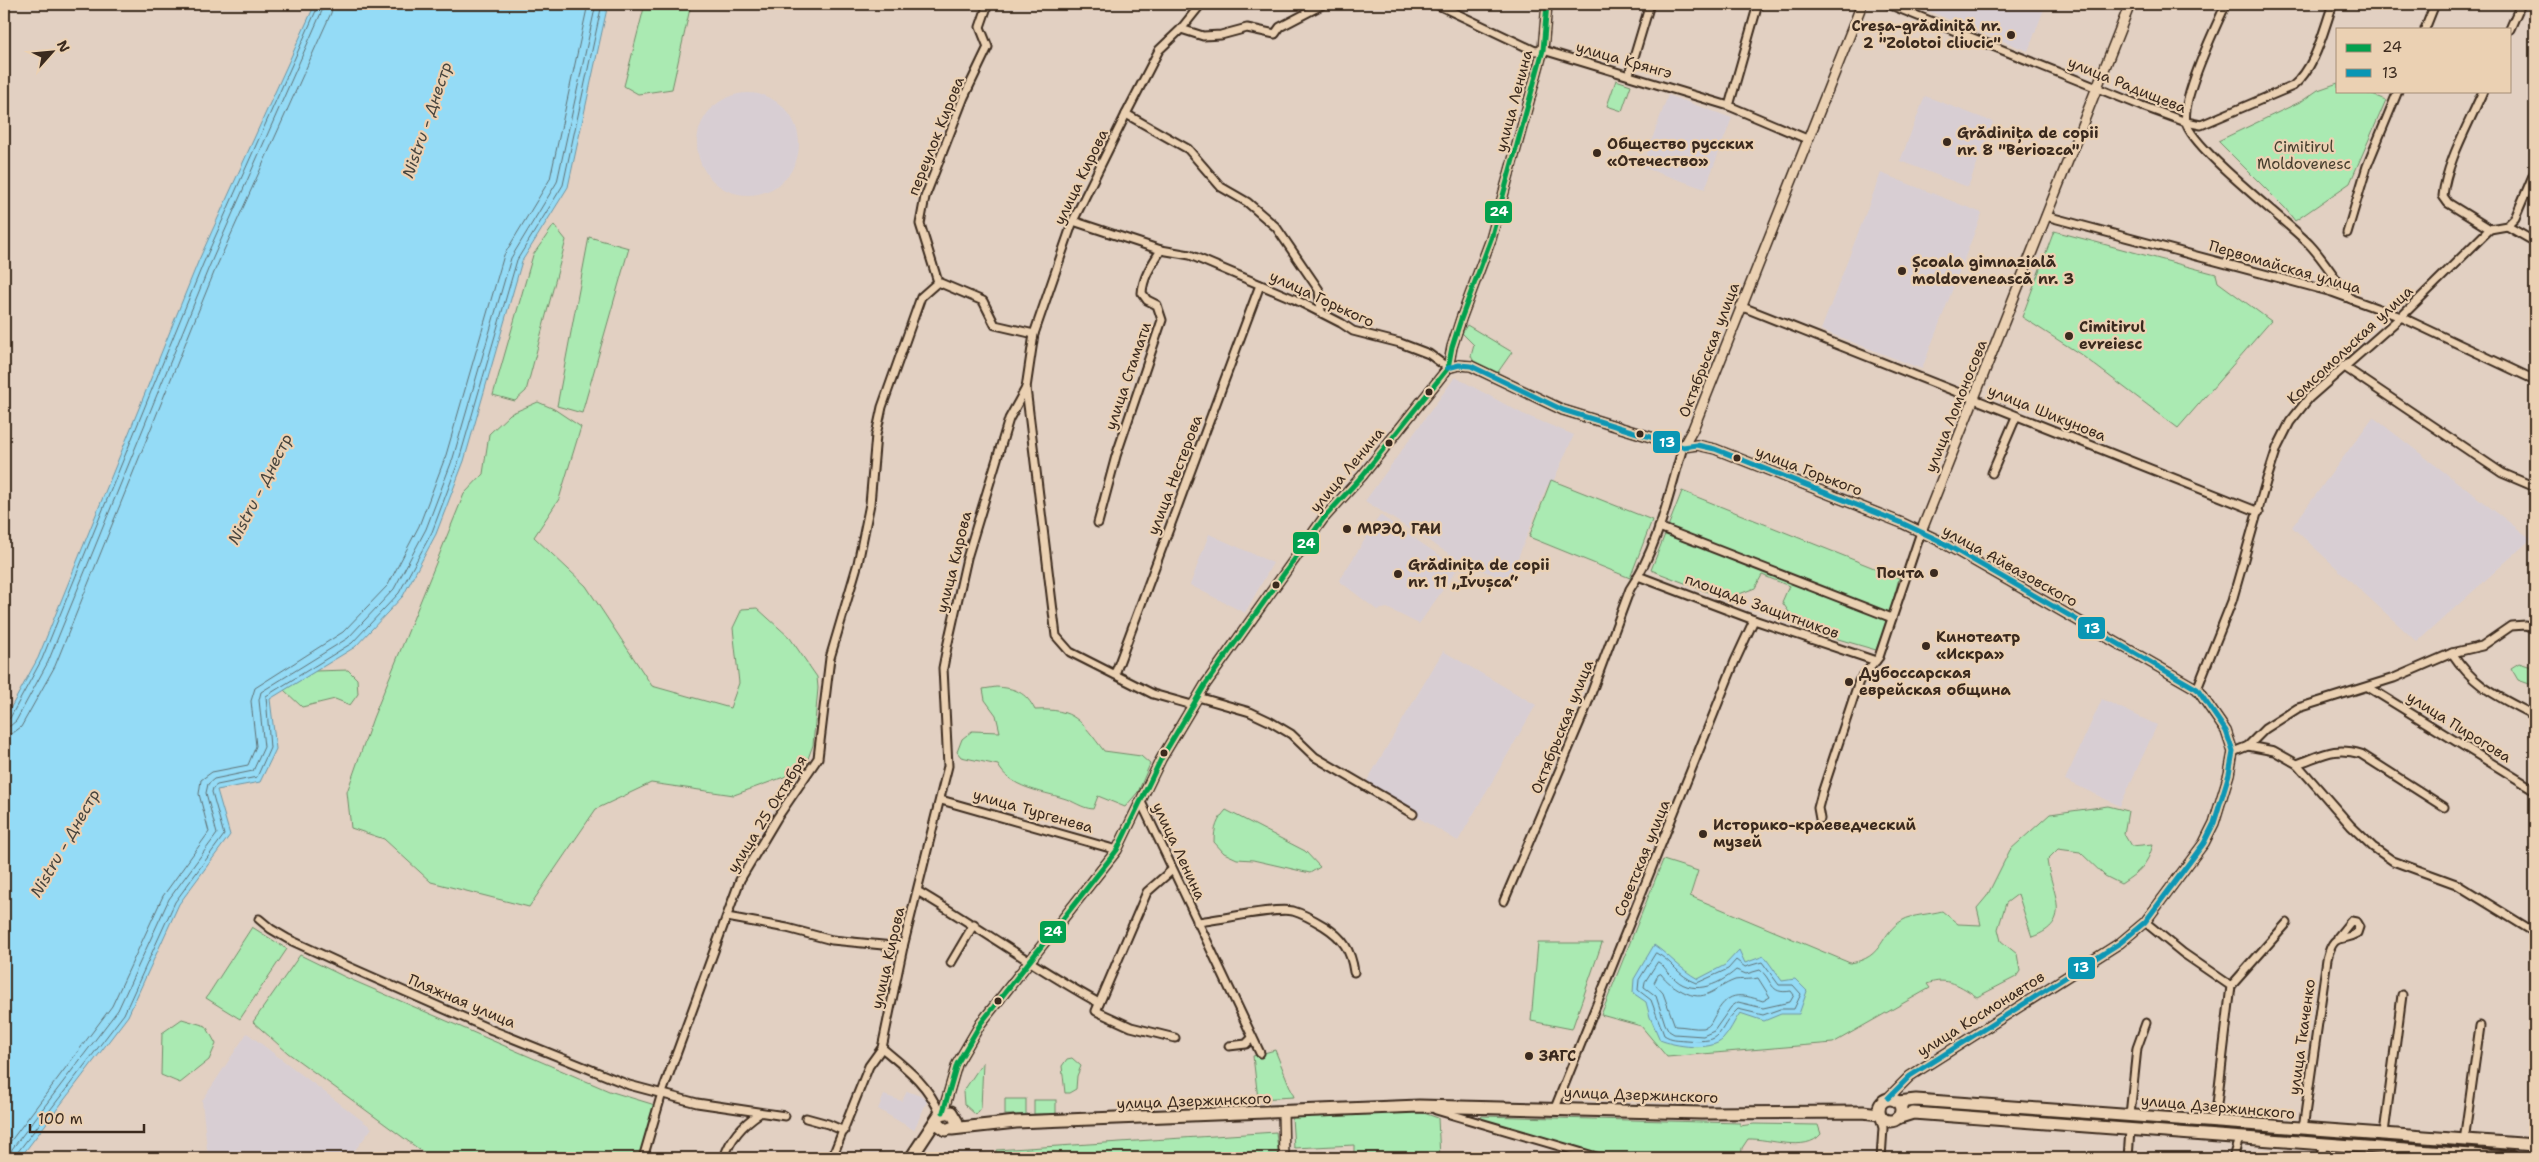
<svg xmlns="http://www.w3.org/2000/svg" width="2539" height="1162" viewBox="0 0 2539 1162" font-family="'Shantell Sans',sans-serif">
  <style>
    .built { fill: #d8ced3 }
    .green { fill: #aaeab2; stroke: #728a68 }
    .water { fill: #94dbf6; stroke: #7094a0 }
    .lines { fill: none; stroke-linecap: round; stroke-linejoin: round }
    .shore { stroke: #5f7174; stroke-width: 1 }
    .minor-casing { stroke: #3b2a1e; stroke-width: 11 }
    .tertiary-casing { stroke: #3b2a1e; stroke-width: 12 }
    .trunk-casing { stroke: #3b2a1e; stroke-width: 15 }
    .minor { stroke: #ebd1b3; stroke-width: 7 }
    .tertiary { stroke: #ebd1b3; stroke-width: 9 }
    .trunk { stroke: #ebd1b3; stroke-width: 11 }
    .bus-1-casing { stroke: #ebd1b3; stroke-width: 9 }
    .bus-2-casing { stroke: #ebd1b3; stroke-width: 9 }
    .bus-1 { stroke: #03a04e; stroke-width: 5 }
    .bus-2 { stroke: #0996b4; stroke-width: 5 }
    .poi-dot { fill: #3b2a1e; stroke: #ebd1b3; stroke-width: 2 }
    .labels { text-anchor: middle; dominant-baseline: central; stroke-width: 4.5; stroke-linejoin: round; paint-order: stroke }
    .poi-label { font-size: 15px; font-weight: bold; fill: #3b2a1e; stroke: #ebd1b3; text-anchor: start }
    .street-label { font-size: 15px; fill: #3b2a1e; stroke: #ebd1b3 }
    .park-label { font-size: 15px; fill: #463d2d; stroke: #ebd1b3 }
    .water-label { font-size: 16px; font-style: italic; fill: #48453e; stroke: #ebd1b3 }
    .line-badge { stroke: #ebd1b3; stroke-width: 2 }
    .badge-label { font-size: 14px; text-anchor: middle; font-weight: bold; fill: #fff }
  </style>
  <rect width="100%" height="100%" fill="#e2d0c2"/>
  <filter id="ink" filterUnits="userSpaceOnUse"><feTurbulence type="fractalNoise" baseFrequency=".02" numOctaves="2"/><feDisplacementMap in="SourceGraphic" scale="10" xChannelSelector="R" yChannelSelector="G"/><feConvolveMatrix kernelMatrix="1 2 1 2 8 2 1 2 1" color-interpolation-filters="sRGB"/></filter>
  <g filter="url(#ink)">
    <g class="built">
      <polygon points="1911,4 2046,4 2028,51"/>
      <circle cx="748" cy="144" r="51"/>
      <polygon points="1668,95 1732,118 1705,189 1642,167"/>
      <polygon points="1925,96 1993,122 1968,187 1900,161"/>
      <polygon points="1881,173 1982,213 1922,369 1821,330"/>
      <polygon points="1455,377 1523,414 1574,435 1553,482 1547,486 1509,580 1467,565 1365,501"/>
      <polygon points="2373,417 2531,539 2417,642 2292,527"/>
      <polygon points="1380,515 1458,568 1419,624 1387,608 1377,610 1339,581"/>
      <polygon points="1209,534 1273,563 1245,613 1190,585"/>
      <polygon points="1443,651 1536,705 1458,841 1364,786"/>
      <polygon points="2102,699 2157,725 2120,806 2065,780"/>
      <polygon points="247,1033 372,1128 349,1158 208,1158 202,1101"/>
      <polygon points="907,1091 928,1099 914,1130 878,1109 884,1095 902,1101"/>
    </g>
    <g class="green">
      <polygon points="645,4 691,4 672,89 638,94 624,86"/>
      <polygon points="1616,80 1631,85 1622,111 1607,106"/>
      <polygon points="2338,83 2338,91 2361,91 2386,100 2350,183 2295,221 2285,208 2218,141 2302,101 2318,90"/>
      <polygon points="554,225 566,240 526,391 515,401 493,395 533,255"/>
      <polygon points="2054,231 2216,274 2218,282 2271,321 2178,428 2080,354 2022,317"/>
      <polygon points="589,237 629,248 582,413 557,406"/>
      <polygon points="1467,325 1512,352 1498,372 1495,374 1474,362 1471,356 1474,345 1462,333"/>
      <polygon points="538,402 554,409 581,427 559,499 534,537 586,586 652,686 730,708 739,683 733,628 742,609 757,608 790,638 817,677 818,688 813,745 806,764 795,773 734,795 651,783 596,809 529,907 431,882 384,839 351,828 347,792 373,718 464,494 483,474 489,434 510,414"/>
      <polygon points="1551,480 1652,520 1630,578 1529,537"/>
      <polygon points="1682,491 1899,578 1890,613 1876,650 1800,628 1782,602 1789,586 1762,575 1755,588 1726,599 1651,570"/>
      <polygon points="2519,663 2535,668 2535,686 2518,680 2511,668"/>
      <polygon points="348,670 357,679 358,694 350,705 335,699 302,707 284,690 315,671"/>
      <path d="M 996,687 C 1015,688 1026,692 1035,710 C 1075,708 1081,721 1104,751 L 1141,756 L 1150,764 L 1138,792 L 1125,807 L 1098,796 L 1093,809 C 1081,808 1074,801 1063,798 C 1041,791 1010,788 998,765 L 961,757 L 957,752 L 962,739 L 972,731 L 1000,732 L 996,715 L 985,700 L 983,689 Z"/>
      <path d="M 2108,806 L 2128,811 L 2124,834 L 2131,846 L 2153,844 C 2148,865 2139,872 2121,884 L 2105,876 L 2080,852 L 2058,849 L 2047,860 C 2051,893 2075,922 2032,937 L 2018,894 L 2006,903 L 1998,929 L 2001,941 L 2017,954 L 2020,971 L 2016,977 L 1977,997 C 1961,986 1947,976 1927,984 L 1930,988 L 1833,1043 L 1667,1057 L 1641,1026 L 1601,1015 L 1663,860 L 1698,871 L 1690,896 L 1850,963 C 1885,958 1879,933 1903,920 C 1911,915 1932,914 1942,911 L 1958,924 L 1981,925 L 1977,908 L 1987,896 L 2010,850 L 2050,814 Z"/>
      <path d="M 1226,810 L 1305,851 L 1320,867 L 1310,873 L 1253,860 L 1237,859 L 1224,853 L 1214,842 C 1214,828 1217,820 1226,810 Z"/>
      <polygon points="252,927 287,949 240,1019 206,998"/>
      <polygon points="1538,943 1602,943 1572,1029 1531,1021"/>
      <polygon points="300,955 345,977 609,1091 655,1105 640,1158 431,1158 288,1053 253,1022"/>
      <polygon points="182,1019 206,1026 216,1044 209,1060 180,1083 161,1075 162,1033"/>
      <polygon points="1275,1050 1294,1097 1258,1099 1253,1056"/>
      <polygon points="1072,1058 1081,1066 1077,1076 1076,1089 1069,1093 1065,1093 1062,1066 1067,1059"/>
      <polygon points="983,1062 981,1108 976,1115 964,1104 963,1092"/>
      <rect x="1005" y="1099" width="21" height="16"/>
      <rect x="1034" y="1100" width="22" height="14"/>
      <polygon points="1418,1111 1438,1118 1440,1158 1354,1158 1354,1145 1294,1148 1292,1117"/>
      <path d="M 1482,1116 L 1740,1123 L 1740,1126 L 1754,1124 L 1818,1125 L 1821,1134 C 1806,1153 1769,1138 1748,1139 L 1742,1148 L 1741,1158 L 1592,1158 L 1479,1121 Z"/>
      <polygon points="1276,1132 1279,1158 996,1158 996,1150"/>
    </g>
    <g class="water">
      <polygon points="315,4 608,4 568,187 522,261 464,461 436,534 403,596 355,647 270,699 276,749 260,782 217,790 230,835 179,904 128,1016 20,1158 4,1158 4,720 38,658 198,262"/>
      <path d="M 1654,945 C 1670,956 1680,969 1698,979 L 1725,965 L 1739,950 L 1745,963 L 1764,956 L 1782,981 L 1795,979 L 1807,991 L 1799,1014 L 1781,1014 L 1764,1021 L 1740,1013 C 1734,1021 1730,1032 1723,1039 C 1711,1052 1674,1046 1660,1040 L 1650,1017 L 1646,1002 L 1633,993 L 1634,979 Z"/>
    </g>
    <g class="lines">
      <g class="shore">
        <polyline points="4,721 10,718 42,659 203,264 319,4"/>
        <polyline points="4,727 10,726 16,721 48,662 209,267 325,4"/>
        <polyline points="4,735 13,733 21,727 55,666 215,270 331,13 333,4"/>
        <path d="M 1656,953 C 1674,962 1676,975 1697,983 L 1728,969 L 1736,960 L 1745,967 L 1762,962 L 1779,985 L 1793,985 L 1801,994 L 1794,1009 L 1780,1009 L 1763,1015 L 1738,1009 C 1714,1031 1728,1044 1686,1040 C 1677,1039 1672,1040 1664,1035 L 1651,1000 L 1638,990 L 1639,980 Z"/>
        <path d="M 1658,962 C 1665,966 1666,971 1672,976 C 1690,997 1718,986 1736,970 L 1746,974 L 1760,970 C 1773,980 1769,995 1791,991 L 1794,995 L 1790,1002 L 1763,1008 L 1738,1002 L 1731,1007 L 1714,1031 L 1703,1036 L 1674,1034 L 1669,1031 L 1665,1024 L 1656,996 L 1644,987 L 1645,982 Z"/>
        <path d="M 1661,974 C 1667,982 1673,986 1682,991 C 1706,1004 1713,988 1735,980 C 1740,979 1750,980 1758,978 L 1770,997 L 1763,1001 C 1738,993 1728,991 1714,1017 C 1711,1022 1710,1027 1703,1028 C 1695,1029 1684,1026 1675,1026 L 1663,993 L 1654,983 L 1658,975 Z"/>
        <polyline points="4,1150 112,1006 163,896 209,832 199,794 201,780 212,772 248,765 256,746 251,701 255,688 343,632 388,585 419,526 446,455 504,255 550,179 588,4"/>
        <polyline points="10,1158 12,1149 118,1010 169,899 217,834 206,793 208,784 214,779 253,771 264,747 259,700 261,692 348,638 394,589 426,529 453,458 511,258 557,182 596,4"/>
        <polyline points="16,1158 17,1153 124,1014 175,902 224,835 212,792 213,788 217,785 257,777 270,748 266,696 352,643 399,593 432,532 459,460 517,260 563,185 602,4"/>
      </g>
      <g class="minor-casing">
        <g id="minor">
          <polyline points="1436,4 1535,51 1543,50 1729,106 1807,139"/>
          <path d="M 1888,4 L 2142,106 L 2186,122 L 2201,125 L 2293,86 C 2316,67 2323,31 2333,4"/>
          <path d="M 2226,4 C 2215,28 2181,99 2186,122 C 2192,149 2286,220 2310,245 C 2325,261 2337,282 2351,299"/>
          <polyline points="1181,29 1203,36 1221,35 1247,28 1275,34 1280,27 1324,4"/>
          <polyline points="2425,29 2435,4"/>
          <polyline points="2510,29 2521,4"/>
          <polyline points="1629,74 1650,4"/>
          <path d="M 2483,91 C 2470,122 2446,163 2443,196 L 2448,203 L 2490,229"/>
          <polyline points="1729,106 1758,4"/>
          <polyline points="1126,114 1188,149 1221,187 1247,202 1276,227 1319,290 1321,311"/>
          <polyline points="2046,216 2332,292 2401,317 2535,380"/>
          <polyline points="1073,221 1161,250 1190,255 1294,299 1341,323 1353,331 1400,343 1429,354 1448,368"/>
          <polyline points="2507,226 2535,242"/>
          <polyline points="2347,233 2367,166 2398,91"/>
          <polyline points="938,282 920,224 925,197 964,97 988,47 980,27 988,4"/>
          <polyline points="1740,306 2259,512"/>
          <polyline points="2343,366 2502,473 2535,487"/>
          <polyline points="1026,388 1056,636 1070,652 1153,694 1192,705"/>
          <polyline points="1992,473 2016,417"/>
          <path d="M 1098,523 L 1116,456 L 1162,320 L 1157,305 L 1147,300 L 1142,293 C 1143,276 1153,263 1161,250"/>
          <polyline points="1659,527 1892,618"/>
          <polyline points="1638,576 1754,620 1876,661"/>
          <path d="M 2452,653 C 2476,689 2498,696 2535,716"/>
          <polyline points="1115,674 1260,285"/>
          <polyline points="2368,687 2535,790"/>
          <polyline points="2197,689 2232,601 2266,482 2277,448 2290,422 2309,398 2401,317 2490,229 2507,226 2515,218 2535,171"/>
          <polyline points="1198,697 1250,712 1269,721 1291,734 1315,757 1413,814"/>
          <polyline points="2248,746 2274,751 2297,764 2351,826 2373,847 2393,861 2456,884 2534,932"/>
          <polyline points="2233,752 2248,746 2265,729 2298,708 2394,678 2452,653 2482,646 2511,626 2526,625 2535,628"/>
          <path d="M 2297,764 C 2323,755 2334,746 2361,754 L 2444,807"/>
          <polyline points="941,800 1117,850"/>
          <polyline points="1141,802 1260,1053"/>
          <polyline points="1820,819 1818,808 1822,793 1859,681 1879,657 1921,532"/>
          <polyline points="1172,870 1147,892 1096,1011 1131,1027 1175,1038"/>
          <path d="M 919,892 C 980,928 1037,969 1099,1003"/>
          <path d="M 1504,901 L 1585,710 L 1630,589 C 1658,548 1669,494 1683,447"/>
          <polyline points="727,917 787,928 832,940 903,947"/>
          <polyline points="259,919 271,929 288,939 338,962 492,1030 629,1085 697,1103 785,1116"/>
          <path d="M 1197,922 C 1220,920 1274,907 1293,911 C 1304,914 1314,920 1324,926 C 1343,938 1351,950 1354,972"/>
          <polyline points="2145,922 2183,953 2231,986 2215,1121"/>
          <polyline points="951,963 974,924"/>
          <polyline points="2231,986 2287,923"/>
          <polyline points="1229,1046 1246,1044 1252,1038"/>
          <path d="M 882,1048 C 906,1068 928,1084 940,1114"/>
          <polyline points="1555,1108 1735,661 1754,620"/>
          <polyline points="1436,1110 1600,1158"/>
          <polyline points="1879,1114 1883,1128 1881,1158"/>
          <polyline points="2130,1115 2137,1048 2146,1023"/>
          <polyline points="806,1118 828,1124 844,1131"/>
          <path d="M 2303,1129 L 2327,959 C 2334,931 2340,943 2357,933 L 2359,927 L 2356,922 L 2351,921 L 2338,937"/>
          <polyline points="2384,1133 2402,995"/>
          <polyline points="2464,1141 2480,1026"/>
          <polyline points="643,1158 662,1093 740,880 777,818 818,758 830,658 858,563 870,504 876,435 882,407 921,297 938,282 983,301 995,325 1034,334"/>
          <path d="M 724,1158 C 730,1139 743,1124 760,1113"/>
          <polyline points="832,1158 869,1066 882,1048 903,947 948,766 943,668 947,647 967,558 1009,419 1026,388 1034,334 1073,221 1126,114 1159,50 1181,29 1201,4"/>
          <polyline points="2128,1158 2130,1130"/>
          <polyline points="2233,1158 2239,1138"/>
          <polyline points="2320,1158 2324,1144"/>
        </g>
      </g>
      <g class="tertiary-casing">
        <g id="tertiary">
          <polyline points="1448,368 1459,365 1471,366 1563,410 1683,447 1697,445 1715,449 1902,523 1938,540 2197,689 2226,731 2233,752 2229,774 2214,823 2204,843 2145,922 2120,943 1910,1076 1888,1098"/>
          <polyline points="1683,447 1693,429 1862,4"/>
          <polyline points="1921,532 2130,4"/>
          <polyline points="943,1112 957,1064 981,1023 1117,850 1161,759 1205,685 1323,519 1362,476 1448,368 1452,347 1461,319 1491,239 1517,145 1543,50 1547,4"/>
          <polyline points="1283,1112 1284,1158"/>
        </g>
      </g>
      <g class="trunk-casing">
        <g id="trunk">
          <circle cx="1890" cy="1110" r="11"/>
          <polyline points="1898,1102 1916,1100 2535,1145"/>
          <polyline points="1897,1118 1913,1113 2511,1158"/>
          <polyline points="952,1129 1016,1122 1419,1106 1701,1113 1863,1112 1879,1114"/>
          <polyline points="911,1158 940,1114 951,1112 957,1122 954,1127 946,1130 939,1125 938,1119"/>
        </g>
      </g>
      <use href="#minor" class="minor"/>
      <use href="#tertiary" class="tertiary"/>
      <use href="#trunk" class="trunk"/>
      <g class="bus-1-casing">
        <polyline id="bus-1" points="943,1112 957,1064 981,1023 1117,850 1161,759 1205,685 1323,519 1362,476 1448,368 1452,347 1461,319 1491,239 1517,145 1543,50 1547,4"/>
      </g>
      <g class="bus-2-casing">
        <polyline id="bus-2" points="1448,368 1459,365 1471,366 1563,410 1683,447 1697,445 1715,449 1902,523 1938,540 2197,689 2226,731 2233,752 2229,774 2214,823 2204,843 2145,922 2120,943 1910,1076 1888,1098"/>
      </g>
      <use href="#bus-1" class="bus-1"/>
      <use href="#bus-2" class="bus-2"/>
    </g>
  </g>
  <g class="poi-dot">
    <circle cx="2011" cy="35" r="5"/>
    <circle cx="1947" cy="142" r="5"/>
    <circle cx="1597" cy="153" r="5"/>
    <circle cx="1902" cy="271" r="5"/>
    <circle cx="2069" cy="336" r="5"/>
    <circle cx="1429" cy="392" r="4.5"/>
    <circle cx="1640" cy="434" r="4.5"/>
    <circle cx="1389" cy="443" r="4.5"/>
    <circle cx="1737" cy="458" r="4.5"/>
    <circle cx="1347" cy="529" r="5"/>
    <circle cx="1934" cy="573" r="5"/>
    <circle cx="1398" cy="574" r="5"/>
    <circle cx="1276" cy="585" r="4.5"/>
    <circle cx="1926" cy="646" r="5"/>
    <circle cx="1849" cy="682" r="5"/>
    <circle cx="1164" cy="753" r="4.5"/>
    <circle cx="1703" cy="834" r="5"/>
    <circle cx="998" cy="1001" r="4.5"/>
    <circle cx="1529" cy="1056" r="5"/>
  </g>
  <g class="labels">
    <g class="poi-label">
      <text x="2001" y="26" text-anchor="end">Creșa-grădiniță nr.<tspan x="2001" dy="17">2 "Zolotoi cliucic"</tspan></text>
      <text x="1957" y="133">Grădinița de copii<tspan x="1957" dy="17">nr. 8 "Beriozca"</tspan></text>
      <text x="1607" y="144">Общество русских<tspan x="1607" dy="17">«Отечество»</tspan></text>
      <text x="1912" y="262">Școala gimnazială<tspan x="1912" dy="17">moldovenească nr. 3</tspan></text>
      <text x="2079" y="327">Cimitirul<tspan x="2079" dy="17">evreiesc</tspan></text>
      <text x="1357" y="529">МРЭО, ГАИ</text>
      <text x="1408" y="565">Grădinița de copii<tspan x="1408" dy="17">nr. 11 „Ivușca“</tspan></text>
      <text x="1924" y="573" text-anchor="end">Почта</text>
      <text x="1936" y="637">Кинотеатр<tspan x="1936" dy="17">«Искра»</tspan></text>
      <text x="1859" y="673">Дубоссарская<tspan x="1859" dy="17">еврейская община</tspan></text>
      <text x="1713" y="825">Историко-краеведческий<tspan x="1713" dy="17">музей</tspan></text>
      <text x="1539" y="1056">ЗАГС</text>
    </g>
    <g class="street-label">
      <text transform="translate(1624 60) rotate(16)">улица Крянгэ</text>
      <text transform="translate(2127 85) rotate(22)">улица Радищева</text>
      <text transform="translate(1514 101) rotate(-75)">улица Ленина</text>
      <text transform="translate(936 136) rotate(-68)">переулок Кирова</text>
      <text transform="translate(1081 177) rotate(-64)">улица Кирова</text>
      <text transform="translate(2285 267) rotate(16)">Первомайская улица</text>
      <text transform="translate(1322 299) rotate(25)">улица Горького</text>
      <text transform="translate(2350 345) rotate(-43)">Комсомольская улица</text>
      <text transform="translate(1709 350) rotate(-69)">Октябрьская улица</text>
      <text transform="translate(1128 376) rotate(-71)">улица Стамати</text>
      <text transform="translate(1956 406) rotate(-68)">улица Ломоносова</text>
      <text transform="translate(2047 413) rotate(22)">улица Шикунова</text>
      <text transform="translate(1347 470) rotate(-50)">улица Ленина</text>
      <text transform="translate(1809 471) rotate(21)">улица Горького</text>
      <text transform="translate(1175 475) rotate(-69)">улица Нестерова</text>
      <text transform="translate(954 562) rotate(-76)">улица Кирова</text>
      <text transform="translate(2010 566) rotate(29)">улица Айвазовского</text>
      <text transform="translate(1762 606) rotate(20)">площадь Защитников</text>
      <text transform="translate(1562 727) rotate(-68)">Октябрьская улица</text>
      <text transform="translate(2459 727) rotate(32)">улица Пирогова</text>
      <text transform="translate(1033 811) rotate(16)">улица Тургенева</text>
      <text transform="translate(767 814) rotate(-58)">улица 25 Октября</text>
      <text transform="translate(1179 851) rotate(65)">улица Ленина</text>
      <text transform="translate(1642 858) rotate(-68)">Советская улица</text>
      <text transform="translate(888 958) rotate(-77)">улица Кирова</text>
      <text transform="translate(462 1001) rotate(23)">Пляжная улица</text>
      <text transform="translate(1981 1014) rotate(-32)">улица Космонавтов</text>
      <text transform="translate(2302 1037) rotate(-82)">улица Ткаченко</text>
      <text transform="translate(1641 1095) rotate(2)">улица Дзержинского</text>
      <text transform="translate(1194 1101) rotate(-2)">улица Дзержинского</text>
      <text transform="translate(2218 1107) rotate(5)">улица Дзержинского</text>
    </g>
    <g class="park-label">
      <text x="2304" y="147">Cimitirul<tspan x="2304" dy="17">Moldovenesc</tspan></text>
    </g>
    <g class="water-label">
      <text transform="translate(427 120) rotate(-71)">Nistru - Днестр</text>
      <text transform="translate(260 489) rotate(-63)">Nistru - Днестр</text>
      <text transform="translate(65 843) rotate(-60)">Nistru - Днестр</text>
    </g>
  </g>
  <g class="line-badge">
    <rect x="1484" y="200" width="29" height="24" rx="5" fill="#03a04e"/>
    <rect x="1652" y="430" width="29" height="24" rx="5" fill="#0996b4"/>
    <rect x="1292" y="531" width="28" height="24" rx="5" fill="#03a04e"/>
    <rect x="2077" y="616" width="29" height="24" rx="5" fill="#0996b4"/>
    <rect x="1039" y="920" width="28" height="24" rx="5" fill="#03a04e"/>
    <rect x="2067" y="956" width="29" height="24" rx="5" fill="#0996b4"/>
  </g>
  <g class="badge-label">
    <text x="1499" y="216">24</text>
    <text x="1667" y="447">13</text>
    <text x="1306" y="548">24</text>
    <text x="2092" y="633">13</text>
    <text x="1053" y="936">24</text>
    <text x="2081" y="972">13</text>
  </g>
  <rect width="2539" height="1162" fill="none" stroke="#ebd1b3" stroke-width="20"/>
  <rect x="10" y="10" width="2519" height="1142" fill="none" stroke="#3b2a1e" stroke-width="2" filter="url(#ink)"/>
  <rect x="2336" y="28" width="175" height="65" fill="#ebd1b3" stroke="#a58e77"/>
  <rect x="2346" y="44" width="25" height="8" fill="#03a04e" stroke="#a58e77"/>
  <text x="2382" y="52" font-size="15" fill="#3b2a1e">24</text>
  <rect x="2346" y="69" width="25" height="8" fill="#0996b4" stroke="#a58e77"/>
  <text x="2382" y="78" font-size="15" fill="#3b2a1e">13</text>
  <g transform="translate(52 52) rotate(63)" stroke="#ebd1b3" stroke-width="4" paint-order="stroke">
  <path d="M0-4L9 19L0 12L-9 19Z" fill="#3b2a1e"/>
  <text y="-8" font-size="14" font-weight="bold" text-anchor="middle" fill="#3b2a1e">N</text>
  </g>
  <path d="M30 1124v8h114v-8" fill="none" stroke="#3b2a1e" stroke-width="2.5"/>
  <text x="38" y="1124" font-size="15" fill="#3b2a1e" stroke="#ebd1b3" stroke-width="4" paint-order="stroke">100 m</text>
</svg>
